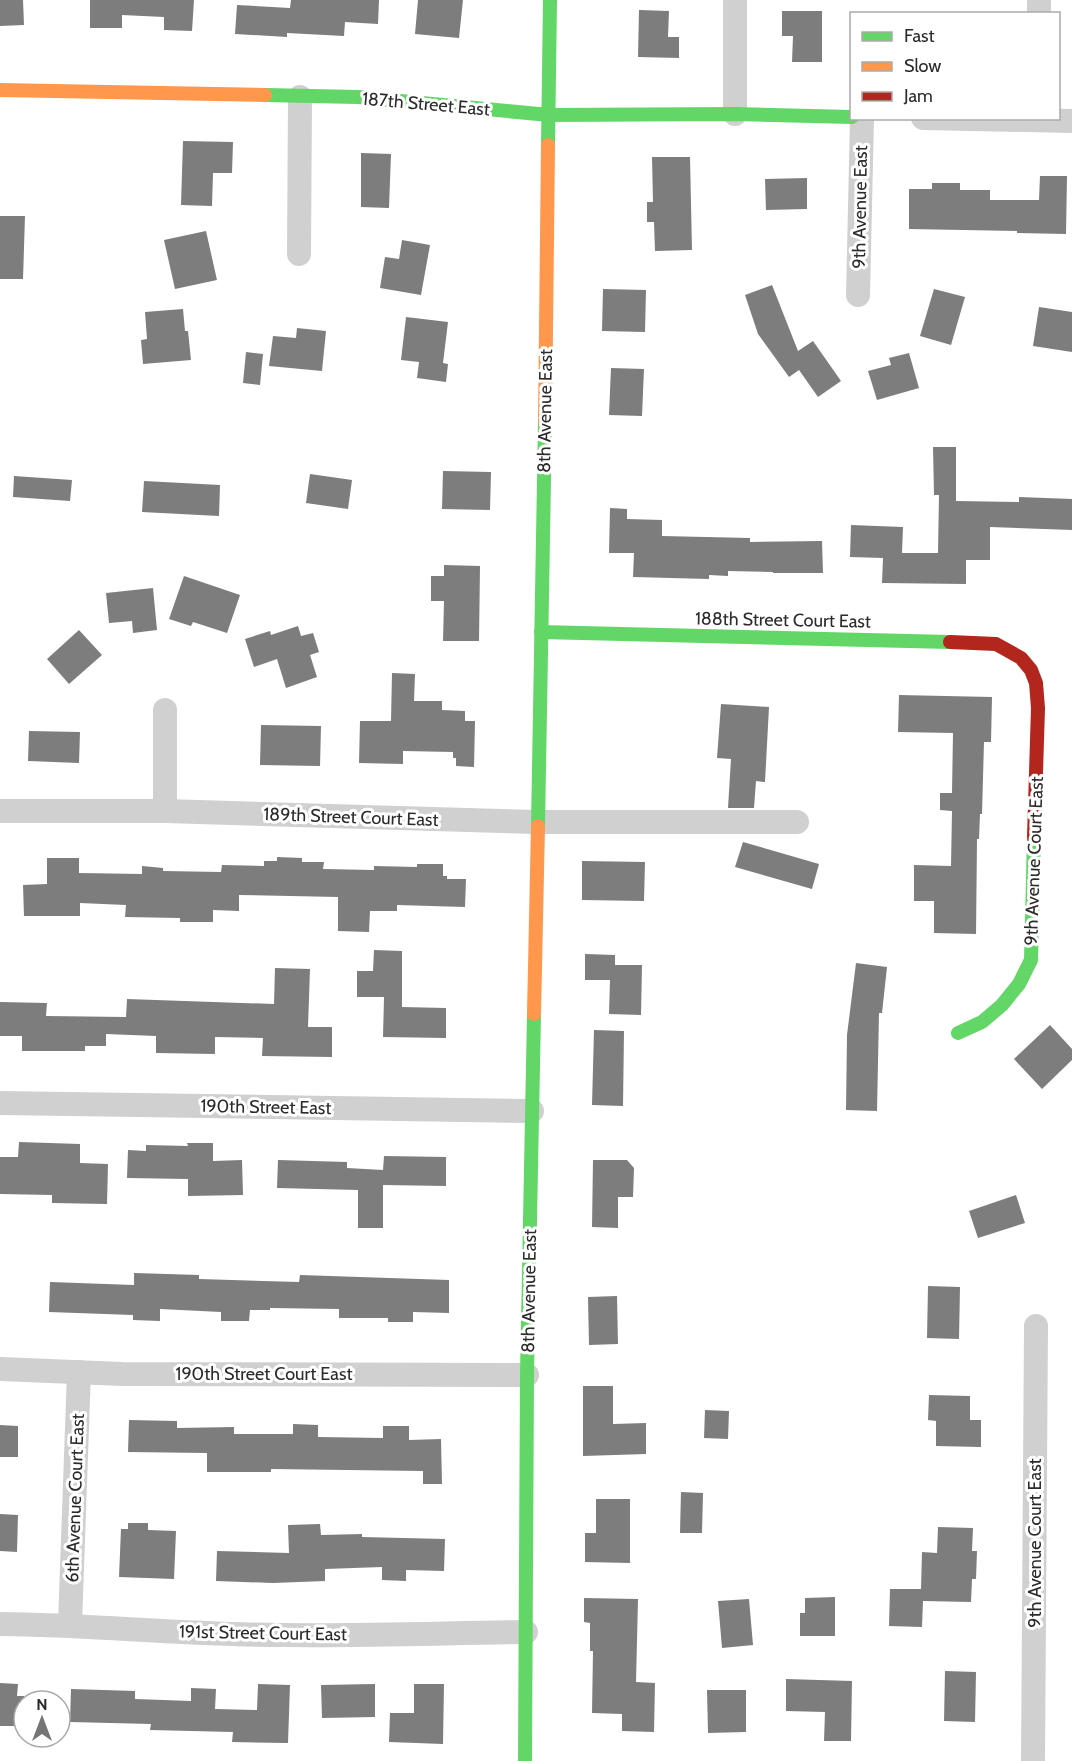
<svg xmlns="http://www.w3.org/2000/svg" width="1072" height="1761" viewBox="0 0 1072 1761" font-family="Cabin,sans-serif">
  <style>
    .building { fill: #7d7d7d }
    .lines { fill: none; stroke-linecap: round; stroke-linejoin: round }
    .street { stroke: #d0d0d0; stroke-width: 24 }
    .fast { stroke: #63d668; stroke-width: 14 }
    .slow { stroke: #ff974d; stroke-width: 14 }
    .jam { stroke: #b3261e; stroke-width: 14 }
    .labels { text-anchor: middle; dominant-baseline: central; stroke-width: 6; stroke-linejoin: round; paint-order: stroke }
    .street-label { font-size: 18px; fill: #2b2b2b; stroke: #fff }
  </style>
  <rect width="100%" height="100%" fill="#fff"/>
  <g class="building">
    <polygon points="0,0 23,0 24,25 0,26"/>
    <polygon points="90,0 194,0 192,31 164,30 164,17 122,15 122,28 90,28"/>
    <polygon points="291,0 379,0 378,24 345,22 344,36 287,33 287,37 235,34 237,5 290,8"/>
    <polygon points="418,0 463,0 459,38 415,34"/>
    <polygon points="639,10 669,11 668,37 679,37 679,58 638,57"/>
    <polygon points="782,11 822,11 822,62 792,62 793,36 782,36"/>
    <polygon points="183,141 233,142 232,173 213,173 212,206 181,205"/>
    <polygon points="361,153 391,154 389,208 361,207"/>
    <polygon points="652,157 690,157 692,250 655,251 654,222 647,222 647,202 653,202"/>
    <polygon points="1040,176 1067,176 1066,234 1017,233 1017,231 909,229 909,189 932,189 932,183 960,183 960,190 990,190 990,200 1039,200"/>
    <polygon points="807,178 807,209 766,210 765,179"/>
    <polygon points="0,216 25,216 23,279 0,279"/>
    <polygon points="206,231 217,280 175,289 164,240"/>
    <polygon points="402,240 430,245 421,295 380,288 385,257 399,259"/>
    <polygon points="772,285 798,351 813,341 841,381 818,397 799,370 789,377 758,334 745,295"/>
    <polygon points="603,289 646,290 645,332 602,331"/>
    <polygon points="934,289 965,297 951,345 920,336"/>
    <polygon points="1039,307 1072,312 1072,352 1033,346"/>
    <polygon points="183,309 185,331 188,331 191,360 143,364 141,340 147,339 145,312"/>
    <polygon points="406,317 448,322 443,363 448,364 446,382 417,378 419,362 401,360"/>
    <polygon points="297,328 326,331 322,371 269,366 273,336 296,338"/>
    <polygon points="246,352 263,354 260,385 243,383"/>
    <polygon points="909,353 919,388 877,400 868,371 891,365 889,358"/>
    <polygon points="611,368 644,369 642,416 609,415"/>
    <polygon points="933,447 956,447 956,501 1019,502 1019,497 1072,499 1072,530 990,527 990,560 966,560 966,584 882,583 883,558 850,557 851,525 903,527 902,553 938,553 939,495 934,495"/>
    <polygon points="443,471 491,472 490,510 442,509"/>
    <polygon points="310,474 352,480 348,509 306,503"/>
    <polygon points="14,476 72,480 70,501 13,497"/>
    <polygon points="144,481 220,485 219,516 142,512"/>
    <polygon points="610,508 627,509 627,519 662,520 662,536 750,538 750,542 822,541 823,573 773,573 773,572 728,571 728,576 709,575 709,579 633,577 634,553 609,553"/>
    <polygon points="444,565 480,566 479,641 443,641 444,601 431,601 431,576 444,576"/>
    <polygon points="184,576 240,595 227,633 193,622 191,626 169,619"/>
    <polygon points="153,588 157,630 133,633 132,621 109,623 106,593"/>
    <polygon points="298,626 301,636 313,633 319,652 310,655 317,677 286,688 277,659 254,667 245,639 270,631 271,635"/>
    <polygon points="79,630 102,655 69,684 47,659"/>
    <polygon points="392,673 415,674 414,701 442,701 442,710 465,711 465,721 475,721 474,767 456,766 456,758 453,758 453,752 403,751 403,764 359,763 360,721 391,721"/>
    <polygon points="899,695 992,697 991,742 984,742 982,814 980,814 979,839 977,839 976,934 934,933 934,901 914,901 914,865 951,866 952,811 940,810 940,793 952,793 953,733 898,732"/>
    <polygon points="721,704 769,707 765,782 756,781 754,808 728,808 731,759 717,758"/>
    <polygon points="261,725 321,726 320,766 260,765"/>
    <polygon points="29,731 80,732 79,763 28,761"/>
    <polygon points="743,842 819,864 812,889 735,867"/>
    <polygon points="277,857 302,858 302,862 324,862 323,869 374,870 374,866 417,867 417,864 443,864 443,876 447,876 447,879 466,879 465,907 397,905 397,911 370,911 369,932 338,931 338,897 239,895 239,911 213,910 213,922 180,922 180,918 125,917 126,905 80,903 80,916 24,916 23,885 47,884 47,858 79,858 79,873 142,874 142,866 163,868 163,871 221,872 222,865 264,866 264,861 277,861"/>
    <polygon points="582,861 645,862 644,901 582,900"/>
    <polygon points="374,950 402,951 402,1007 446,1008 446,1038 383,1037 384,997 357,997 357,971 373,971"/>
    <polygon points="585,954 615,955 615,965 642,965 641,1015 609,1014 610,980 585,980"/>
    <polygon points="856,963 887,967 882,1013 879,1013 877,1111 846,1110 847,1035"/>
    <polygon points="275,968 310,969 308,1027 332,1027 332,1057 262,1056 263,1038 215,1037 215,1054 156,1053 156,1036 106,1034 106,1046 85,1046 85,1051 22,1051 22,1036 0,1036 0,1002 47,1003 46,1016 126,1017 127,999 274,1004"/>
    <polygon points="1050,1025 1072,1049 1072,1060 1042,1089 1014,1059"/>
    <polygon points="594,1030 624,1031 623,1106 592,1105"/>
    <polygon points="19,1142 80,1144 80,1163 108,1164 107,1204 52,1203 52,1195 0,1194 0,1157 18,1157"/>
    <polygon points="187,1143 213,1143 213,1161 242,1160 243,1195 188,1196 188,1179 127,1178 128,1150 146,1151 146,1145 188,1146"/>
    <polygon points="384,1156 446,1157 446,1186 383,1185 383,1228 358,1228 358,1190 277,1188 278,1160 347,1162 347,1168 383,1170"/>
    <polygon points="593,1160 627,1160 634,1168 633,1197 618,1197 618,1228 592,1227"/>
    <polygon points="1016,1195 1025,1223 978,1238 969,1211"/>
    <polygon points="134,1273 199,1275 199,1279 299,1282 300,1275 449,1280 449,1313 413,1312 413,1322 388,1322 388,1318 339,1318 339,1309 270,1308 270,1310 250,1310 249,1321 221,1321 221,1312 160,1309 160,1321 133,1320 133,1315 49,1312 50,1282 134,1285"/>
    <polygon points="928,1286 960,1287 959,1339 927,1338"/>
    <polygon points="617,1296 618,1344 589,1345 588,1297"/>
    <polygon points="583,1386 613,1386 613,1424 646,1423 646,1454 583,1456"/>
    <polygon points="929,1395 970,1396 970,1420 981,1420 981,1447 936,1446 936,1421 928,1420"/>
    <polygon points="705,1410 729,1411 728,1439 704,1438"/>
    <polygon points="129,1420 177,1421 177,1428 234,1427 234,1434 293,1434 293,1424 318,1425 318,1437 383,1438 383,1426 409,1426 409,1440 441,1439 442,1484 423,1484 423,1471 271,1469 271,1472 207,1472 207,1453 128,1452"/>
    <polygon points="0,1425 18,1426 18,1457 0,1457"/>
    <polygon points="681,1492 703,1493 702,1533 680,1533"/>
    <polygon points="596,1499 630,1499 630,1563 585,1562 585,1533 596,1533"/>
    <polygon points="0,1514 18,1515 17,1552 0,1551"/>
    <polygon points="128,1523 148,1523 148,1530 176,1531 174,1579 119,1577 121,1529 128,1529"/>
    <polygon points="320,1524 321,1535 362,1534 362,1537 445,1539 444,1571 406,1570 406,1581 382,1580 382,1567 325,1569 325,1581 273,1583 216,1581 217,1551 289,1553 288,1525"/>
    <polygon points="938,1527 973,1528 972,1551 977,1551 976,1579 972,1579 971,1602 923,1601 922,1627 889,1626 890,1589 921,1589 922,1552 937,1553"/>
    <polygon points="835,1597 835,1636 800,1636 800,1613 805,1613 805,1598"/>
    <polygon points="584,1598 638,1599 636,1682 655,1683 654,1732 622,1731 622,1714 592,1713 593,1651 590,1651 590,1623 584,1622"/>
    <polygon points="749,1599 753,1645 722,1648 718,1601"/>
    <polygon points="945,1671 976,1672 975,1722 944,1721"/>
    <polygon points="786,1679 852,1681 851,1741 824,1741 825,1712 786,1711"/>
    <polygon points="0,1683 18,1684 17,1696 24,1696 24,1726 0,1726"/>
    <polygon points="258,1684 290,1685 288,1743 232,1742 233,1732 150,1730 151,1724 70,1722 71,1689 135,1691 135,1699 191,1701 191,1688 216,1689 215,1709 257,1710"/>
    <polygon points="375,1684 375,1717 322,1718 321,1685"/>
    <polygon points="414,1684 444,1684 443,1744 389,1742 390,1713 414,1713"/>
    <polygon points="707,1690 746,1690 746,1732 708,1733"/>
  </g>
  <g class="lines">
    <g class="street">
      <polyline points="1039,14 1039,0"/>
      <polyline points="735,114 735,0"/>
      <polyline points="923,118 1072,121"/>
      <polyline points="299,254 300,97"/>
      <polyline points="858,295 862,118"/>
      <polyline points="0,811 165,811 537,822 797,822"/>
      <polyline points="165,811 165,710"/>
      <polyline points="0,1103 532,1111"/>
      <polyline points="0,1369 122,1374 527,1375"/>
      <path d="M 0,1624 C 95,1625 189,1635 283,1635 C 364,1636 445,1633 526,1632"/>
      <polyline points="70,1624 79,1372"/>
      <polyline points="1033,1761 1036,1326"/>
    </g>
    <g class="fast">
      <polyline points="265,95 358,97 549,115 735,114 852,117"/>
      <polyline points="548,145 550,0"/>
      <polyline points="541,632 950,642"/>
      <polyline points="538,826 545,422"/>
      <polyline points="958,1033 982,1022 1002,1005 1019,984 1031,960 1034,837"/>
      <polyline points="525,1761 527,1375 534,1014"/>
    </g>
    <g class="slow">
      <polyline points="0,90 265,95"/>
      <polyline points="545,422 548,145"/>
      <polyline points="534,1014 538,826"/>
    </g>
    <polyline class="jam" points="950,642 996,644 1021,658 1031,670 1036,683 1038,708 1034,837"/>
  </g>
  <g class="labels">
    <g class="street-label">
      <text transform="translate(426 104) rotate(5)">187th Street East</text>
      <text transform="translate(860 207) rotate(-89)">9th Avenue East</text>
      <text transform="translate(545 411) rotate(-89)">8th Avenue East</text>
      <text transform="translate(783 620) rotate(1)">188th Street Court East</text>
      <text transform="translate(351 817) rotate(2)">189th Street Court East</text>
      <text transform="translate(1034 861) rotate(-88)">9th Avenue Court East</text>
      <text transform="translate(266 1107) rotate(1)">190th Street East</text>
      <text transform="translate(529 1291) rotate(-89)">8th Avenue East</text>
      <text x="264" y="1374">190th Street Court East</text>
      <text transform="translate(75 1498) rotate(-88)">6th Avenue Court East</text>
      <text transform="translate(1035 1543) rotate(-90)">9th Avenue Court East</text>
      <text transform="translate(263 1633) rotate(1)">191st Street Court East</text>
    </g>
  </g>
  <rect x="850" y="12" width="210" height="108" fill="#ffffff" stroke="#aaaaaa" stroke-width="1.5"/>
  <rect x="862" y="32" width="30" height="9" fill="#63d668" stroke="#aaaaaa" stroke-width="1.5"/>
  <text x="904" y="42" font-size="18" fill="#2b2b2b">Fast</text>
  <rect x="862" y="62" width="30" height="9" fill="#ff974d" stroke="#aaaaaa" stroke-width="1.5"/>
  <text x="904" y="72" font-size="18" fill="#2b2b2b">Slow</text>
  <rect x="862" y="92" width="30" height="9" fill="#b3261e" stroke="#aaaaaa" stroke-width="1.5"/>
  <text x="904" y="102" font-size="18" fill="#2b2b2b">Jam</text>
  <g transform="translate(42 1719)"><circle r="28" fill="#ffffff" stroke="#aaaaaa" stroke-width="1.5"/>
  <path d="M0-4.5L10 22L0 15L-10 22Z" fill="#757575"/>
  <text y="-9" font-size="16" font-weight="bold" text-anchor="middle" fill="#2b2b2b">N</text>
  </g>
</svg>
